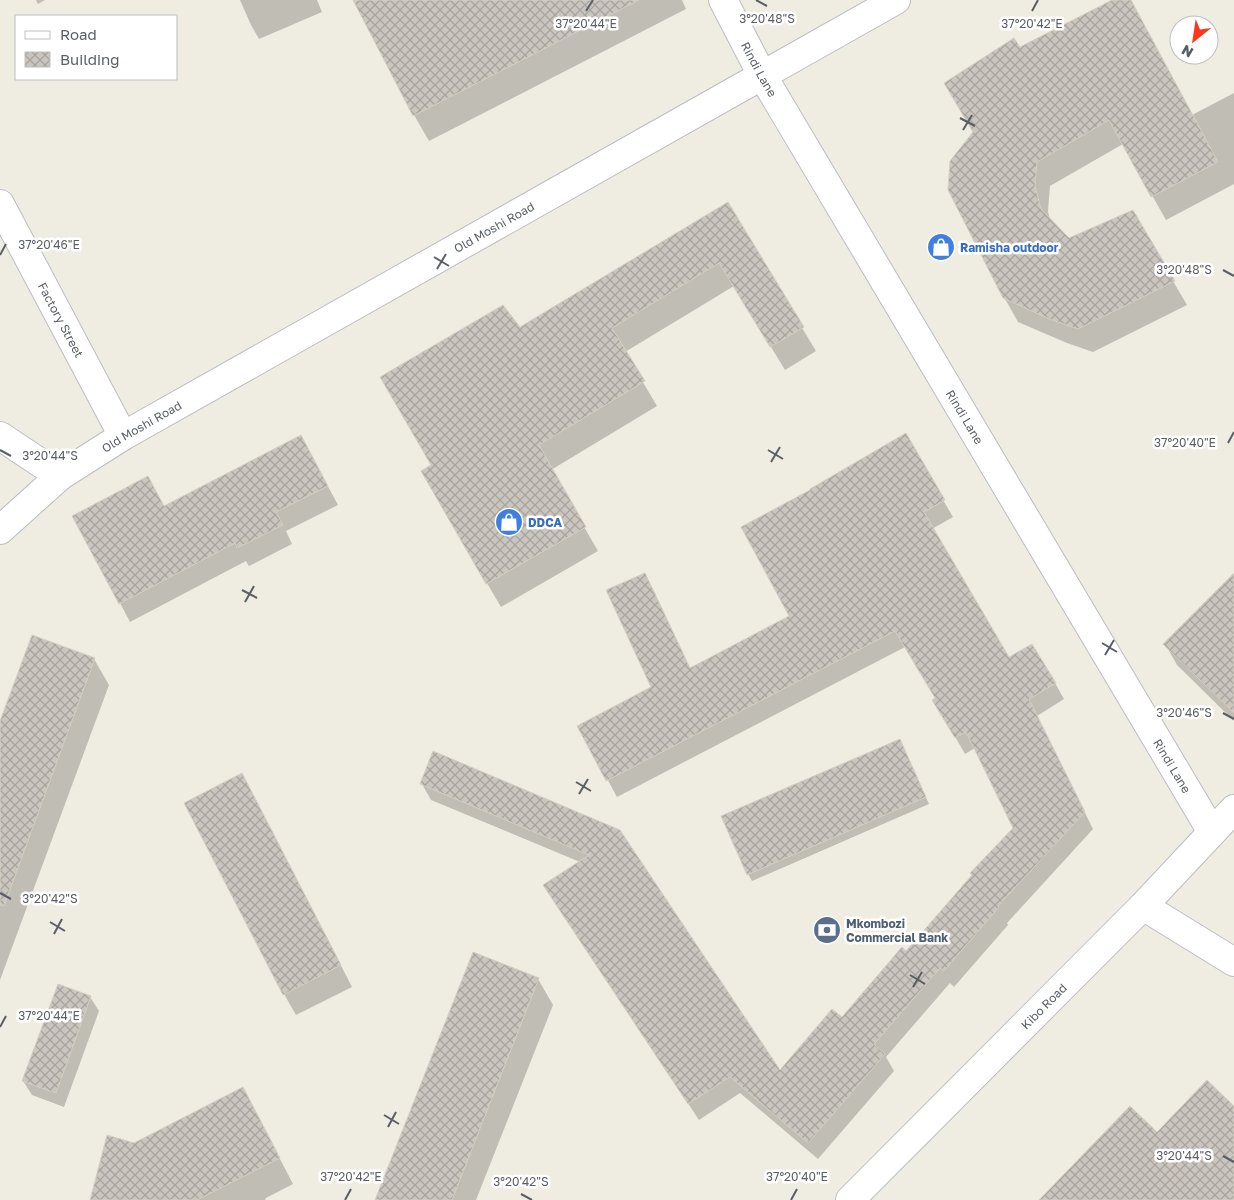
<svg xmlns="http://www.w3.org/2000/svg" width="1234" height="1200" viewBox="0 0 1234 1200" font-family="'Golos Text',sans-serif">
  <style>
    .shadow { fill: #0003 }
    .building { fill: url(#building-cross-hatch); stroke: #d4cfc0 }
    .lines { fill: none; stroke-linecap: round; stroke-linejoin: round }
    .street-casing { stroke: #babdc3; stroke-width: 30 }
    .secondary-casing { stroke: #bbbec5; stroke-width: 30 }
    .street { stroke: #fff; stroke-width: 28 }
    .secondary { stroke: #fff; stroke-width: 28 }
    .ticks { fill: none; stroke: #5a5f65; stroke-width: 2 }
    .labels { text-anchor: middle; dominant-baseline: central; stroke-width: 5; stroke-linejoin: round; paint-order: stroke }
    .street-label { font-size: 12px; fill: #5a5f65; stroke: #fff }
    .shop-label { font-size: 12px; font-weight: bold; fill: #366cbe; stroke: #fff; text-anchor: start }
    .service-label { font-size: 12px; font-weight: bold; fill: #4e5e75; stroke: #fff; text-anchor: start }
    .ticks-label { font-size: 12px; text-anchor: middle; fill: #5a5f65; stroke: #fff; stroke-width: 5; stroke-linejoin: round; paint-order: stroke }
  </style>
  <defs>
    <pattern id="building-cross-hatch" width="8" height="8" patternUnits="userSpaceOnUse" patternTransform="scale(1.25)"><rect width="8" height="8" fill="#cac6bf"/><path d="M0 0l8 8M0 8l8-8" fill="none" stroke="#a7a49f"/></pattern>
  </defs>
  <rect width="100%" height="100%" fill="#efede2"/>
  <g class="shadow">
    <polygon points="36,0 45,0 38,4"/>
    <polygon points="240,0 317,0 322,12 259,39 251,25"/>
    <polygon points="434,0 682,0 686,9 429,141 414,115 371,32"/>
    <polygon points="1114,0 1130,0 1192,115 1234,93 1234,184 1166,220 1123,144 1050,186 1048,211 1050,221 1069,239 1132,211 1187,305 1093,352 1067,343 1018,322 1004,297 974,132 1020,49"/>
    <polygon points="727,204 816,351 785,370 734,286 625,352 657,406 551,470 598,551 501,607 422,472 433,465 519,329"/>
    <polygon points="905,435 953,517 932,529 1008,659 1055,683 1064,699 1037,716 1093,829 1007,923 1008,925 954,987 950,983 886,1057 894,1071 818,1159 740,1093 699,1120 554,902 580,862 431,800 422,784 619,831 780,1073 842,1019 907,952 1015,829 975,748 965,754 934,700 936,699 905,647 617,797 579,727 653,688 644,574 654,591 690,669 791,616 812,490"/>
    <polygon points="311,455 338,505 286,531 292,544 249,566 246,561 130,622 120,603 164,507"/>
    <polygon points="1234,574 1234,721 1177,665 1165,644"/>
    <polygon points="94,659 109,685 0,980 0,725"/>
    <polygon points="900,740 929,804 752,881 748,874"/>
    <polygon points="254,796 352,987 296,1015 284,994 186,803"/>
    <polygon points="538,979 553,1005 476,1200 377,1200"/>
    <polygon points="90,997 99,1011 64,1107 32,1095 23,1081"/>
    <polygon points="257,1115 293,1184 266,1198 265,1200 91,1200 134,1144"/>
  </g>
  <g class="building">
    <polygon points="353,0 639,0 413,116"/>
    <polygon points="1112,0 1131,0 1218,162 1151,197 1109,120 1037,162 1035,186 1041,209 1069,238 1133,210 1175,281 1078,329 1052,320 1003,298 948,190 950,161 973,132 944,83 1014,38 1020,47"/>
    <polygon points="728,202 804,327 770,347 719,263 612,328 645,381 539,445 586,527 486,584 421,471 431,465 380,377 503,305 520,327"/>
    <polygon points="906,433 945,500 924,512 1009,657 1032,644 1056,683 1029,699 1085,812 998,906 999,907 944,971 940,968 874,1044 885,1054 808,1143 730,1077 688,1104 543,885 589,855 420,784 433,751 620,830 780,1070 832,1009 842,1017 902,947 906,951 972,875 970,873 1013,828 966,732 955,738 932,700 935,698 895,631 606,781 577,726 651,687 606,590 645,573 690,668 789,616 741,527 810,490 810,489"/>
    <polygon points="301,435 328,486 276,512 283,525 237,548 235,543 119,604 72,516 148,476 164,506"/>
    <polygon points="1234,573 1234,713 1163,644"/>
    <polygon points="32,635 95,658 4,906 0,905 0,721"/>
    <polygon points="900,739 926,797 747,875 721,816"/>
    <polygon points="242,773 341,965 283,995 184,803"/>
    <polygon points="473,952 539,978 452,1200 375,1200"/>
    <polygon points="58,984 91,996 56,1093 22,1081"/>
    <polygon points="1207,1080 1234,1106 1234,1200 1039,1200 1130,1106 1157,1132"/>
    <polygon points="243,1087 280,1158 197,1200 90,1200 107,1135 134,1143"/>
  </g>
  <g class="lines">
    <g class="street-casing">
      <g id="street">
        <path id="s1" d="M 723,0 L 762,75 L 1212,832"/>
        <path id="s2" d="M 0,204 L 123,436"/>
        <polyline points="0,436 60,476"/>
        <path id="s3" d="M 0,530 L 60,476 L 123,436 L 896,0"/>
        <polyline points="1143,906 1234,962"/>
      </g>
    </g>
    <g class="secondary-casing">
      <g id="secondary">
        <path id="s4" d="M 850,1200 L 1143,906 L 1234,809"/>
      </g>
    </g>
    <use href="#street" class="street"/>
    <use href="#secondary" class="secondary"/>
  </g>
  <path class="ticks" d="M 756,0 L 767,6M 586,11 L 593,0M 1032,11 L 1038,0M 960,118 L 975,126M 963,130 L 972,115M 0,255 L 6,244M 434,257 L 449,266M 437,269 L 446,254M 1223,270 L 1234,276M 1228,443 L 1234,432M 0,450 L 11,456M 768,450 L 783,459M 771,462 L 780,447M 242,590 L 257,598M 245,602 L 254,586M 1102,643 L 1117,652M 1105,655 L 1114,640M 1223,713 L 1234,719M 576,782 L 591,791M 579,794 L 588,779M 0,893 L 11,899M 50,922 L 65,931M 54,934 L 62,919M 910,975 L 925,984M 913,987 L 922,972M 0,1027 L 6,1016M 384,1115 L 399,1124M 388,1127 L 396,1112M 1223,1156 L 1234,1162M 521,1194 L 532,1200M 345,1200 L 351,1189M 791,1200 L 797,1189"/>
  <defs>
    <g id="shop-disc" transform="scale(1.4375)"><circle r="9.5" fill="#3f7fe0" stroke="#fff"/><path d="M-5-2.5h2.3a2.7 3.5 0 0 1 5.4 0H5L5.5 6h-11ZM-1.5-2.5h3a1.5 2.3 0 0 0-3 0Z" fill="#fff"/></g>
    <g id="bank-disc" transform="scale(1.4375)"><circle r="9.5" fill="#5c6f8a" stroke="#fff"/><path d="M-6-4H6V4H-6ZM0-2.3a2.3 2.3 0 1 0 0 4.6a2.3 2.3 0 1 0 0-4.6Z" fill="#fff"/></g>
  </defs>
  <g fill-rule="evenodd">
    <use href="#shop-disc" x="941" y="247"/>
    <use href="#shop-disc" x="509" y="522"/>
    <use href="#bank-disc" x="827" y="930"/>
  </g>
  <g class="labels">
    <g class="street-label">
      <text stroke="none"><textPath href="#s1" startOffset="78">Rindi Lane</textPath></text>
      <text stroke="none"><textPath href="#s3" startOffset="581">Old Moshi Road</textPath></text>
      <text stroke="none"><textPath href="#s2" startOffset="131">Factory Street</textPath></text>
      <text stroke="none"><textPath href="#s1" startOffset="482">Rindi Lane</textPath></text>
      <text stroke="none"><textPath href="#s3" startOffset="176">Old Moshi Road</textPath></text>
      <text stroke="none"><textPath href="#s1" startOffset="888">Rindi Lane</textPath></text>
      <text stroke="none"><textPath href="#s4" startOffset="274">Kibo Road</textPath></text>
    </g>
    <g class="shop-label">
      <text x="960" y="247">Ramisha outdoor</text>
      <text x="528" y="522">DDCA</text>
    </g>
    <g class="service-label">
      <text x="846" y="923">Mkombozi<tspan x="846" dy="14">Commercial Bank</tspan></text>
    </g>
  </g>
  <g class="ticks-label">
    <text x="767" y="23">3°20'48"S</text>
    <text x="586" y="28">37°20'44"E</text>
    <text x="1032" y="28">37°20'42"E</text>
    <text x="49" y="249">37°20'46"E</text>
    <text x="1184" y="274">3°20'48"S</text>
    <text x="1185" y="447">37°20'40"E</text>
    <text x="50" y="460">3°20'44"S</text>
    <text x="1184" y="717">3°20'46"S</text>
    <text x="50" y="903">3°20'42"S</text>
    <text x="49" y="1020">37°20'44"E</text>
    <text x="1184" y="1160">3°20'44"S</text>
    <text x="351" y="1181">37°20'42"E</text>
    <text x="797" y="1181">37°20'40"E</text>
    <text x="521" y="1186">3°20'42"S</text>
  </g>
  <rect x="15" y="15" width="162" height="65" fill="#ffffff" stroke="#bdbfc1"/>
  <rect x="25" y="31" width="25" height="8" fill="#ffffff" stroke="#bdbfc1"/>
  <text x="60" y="40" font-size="15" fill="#5a5f65">Road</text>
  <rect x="25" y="52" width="25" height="15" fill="url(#building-cross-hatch)" stroke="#bdbfc1"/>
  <text x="60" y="65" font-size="15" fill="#5a5f65">Building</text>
  <g transform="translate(1194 40) rotate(210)"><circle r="24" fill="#ffffff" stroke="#bdbfc1"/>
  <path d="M0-4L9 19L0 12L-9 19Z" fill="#fa381e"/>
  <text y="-8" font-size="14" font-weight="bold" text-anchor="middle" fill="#5a5f65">N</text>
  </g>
</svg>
